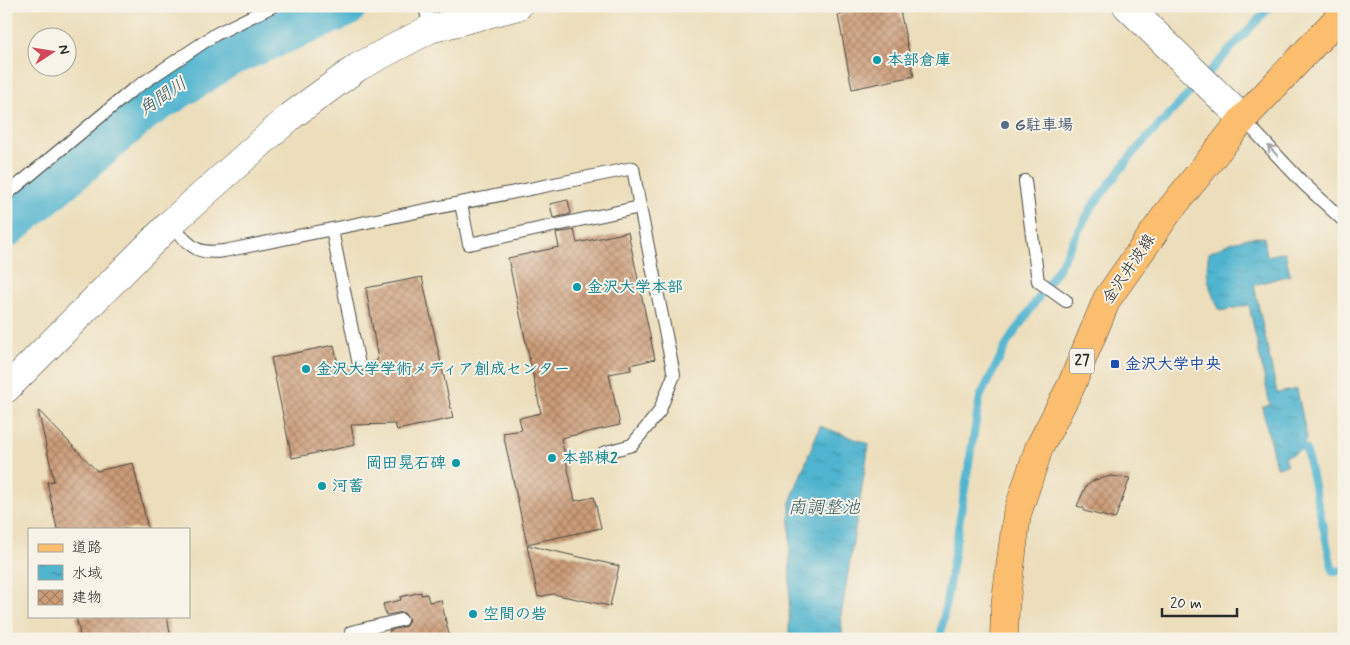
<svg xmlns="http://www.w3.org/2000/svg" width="1350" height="645" viewBox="0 0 1350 645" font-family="Mynerve,'Klee One',sans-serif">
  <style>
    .water { fill: url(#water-ripples); stroke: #3e707d }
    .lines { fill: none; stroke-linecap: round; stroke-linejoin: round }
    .stream { stroke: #50b4cf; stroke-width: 8 }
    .river { stroke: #50b4cf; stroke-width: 45 }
    .building { fill: url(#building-cross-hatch) }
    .service-casing { stroke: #484641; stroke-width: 14 }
    .tertiary-casing { stroke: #484641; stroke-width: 29 }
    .primary-casing { stroke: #484641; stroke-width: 29 }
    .service { stroke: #fff; stroke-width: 12 }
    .tertiary { stroke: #fff; stroke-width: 28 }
    .primary { stroke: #fbbd6e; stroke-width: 28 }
    .oneway { stroke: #a0a0a0 }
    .culture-dot { fill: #0f9aa8; stroke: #f7f3e8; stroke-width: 2 }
    .service-dot { fill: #5c6f8a; stroke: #f7f3e8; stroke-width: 2 }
    .transit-dot { fill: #1a4fb4; stroke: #f7f3e8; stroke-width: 2 }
    .labels { text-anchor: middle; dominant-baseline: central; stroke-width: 4; stroke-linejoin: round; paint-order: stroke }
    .shield { fill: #f7f3e8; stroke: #686764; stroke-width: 1 }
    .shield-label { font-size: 15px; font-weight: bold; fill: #2b2b2b }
    .culture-label { font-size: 16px; font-weight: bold; fill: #0d838f; stroke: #f7f3e8; text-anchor: start }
    .service-label { font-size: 16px; font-weight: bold; fill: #4e5e75; stroke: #f7f3e8; text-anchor: start }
    .street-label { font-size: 16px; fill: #2b2b2b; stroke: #f7f3e8 }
    .transit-label { font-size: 16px; font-weight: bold; fill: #164399; stroke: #f7f3e8; text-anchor: start }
    .water-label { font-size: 18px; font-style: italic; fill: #385b64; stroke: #f7f3e8 }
  </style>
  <defs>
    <pattern id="water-ripples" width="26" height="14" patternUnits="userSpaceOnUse" patternTransform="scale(1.25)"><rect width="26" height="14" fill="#50b4cf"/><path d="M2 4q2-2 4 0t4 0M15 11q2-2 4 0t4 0" fill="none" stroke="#4393a8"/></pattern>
    <pattern id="building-cross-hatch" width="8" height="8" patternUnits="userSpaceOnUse" patternTransform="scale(1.25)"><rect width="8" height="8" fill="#cc9d79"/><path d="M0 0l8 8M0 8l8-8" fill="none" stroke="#a68063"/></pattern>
  </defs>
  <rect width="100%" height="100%" fill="#f7f3e8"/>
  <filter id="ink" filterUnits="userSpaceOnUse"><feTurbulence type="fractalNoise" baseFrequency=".02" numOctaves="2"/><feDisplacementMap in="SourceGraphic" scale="10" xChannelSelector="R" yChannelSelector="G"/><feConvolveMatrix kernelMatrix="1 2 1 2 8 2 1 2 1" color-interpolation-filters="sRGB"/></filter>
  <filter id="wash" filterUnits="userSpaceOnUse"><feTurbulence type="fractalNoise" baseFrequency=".0096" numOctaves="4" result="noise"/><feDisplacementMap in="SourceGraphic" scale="20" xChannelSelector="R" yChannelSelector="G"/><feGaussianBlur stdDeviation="1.12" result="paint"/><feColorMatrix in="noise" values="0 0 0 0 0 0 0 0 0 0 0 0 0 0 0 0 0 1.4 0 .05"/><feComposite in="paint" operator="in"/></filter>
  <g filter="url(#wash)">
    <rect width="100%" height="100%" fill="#ecdebb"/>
    <g class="water">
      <path d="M 1264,237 L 1267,256 L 1285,252 L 1290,275 L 1254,285 L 1277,393 L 1297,389 L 1307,439 L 1296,453 L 1285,456 L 1287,465 L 1276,467 L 1262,407 L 1270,405 L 1249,305 L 1220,311 C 1210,292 1204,274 1209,253 C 1228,243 1242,237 1264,237 Z"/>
      <polygon points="820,426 869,444 841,616 843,639 789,639 790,502"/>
    </g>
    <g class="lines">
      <g class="stream">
        <polyline points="1301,447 1306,449 1333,572 1343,570 1344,573"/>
        <polyline points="940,639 980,397 1008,342 1058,269 1091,208 1134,152 1271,6"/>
      </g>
      <polyline class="river" points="6,225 141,110 227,55 344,6"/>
    </g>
    <g id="blocks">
      <g class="building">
        <polygon points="876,6 899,6 914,76 852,89 838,15"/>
        <polygon points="568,200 571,214 553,218 550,204"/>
        <polygon points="574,230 577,243 628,232 655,359 630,365 631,370 609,374 620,425 561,438 575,501 594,497 601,528 527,544 503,433 522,430 519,418 541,413 508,258 559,247 556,233"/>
        <polygon points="422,277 453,418 397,430 395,424 351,425 355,445 292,458 271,358 334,345 339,369 351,366 356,372 364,371 367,363 378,360 366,288"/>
        <polygon points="38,410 97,471 133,463 148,529 57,529 47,482 54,481"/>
        <polygon points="1111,476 1130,478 1115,519 1084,511 1084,508 1077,506 1086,486 1095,480"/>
        <polygon points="527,545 619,566 610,606 553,594 538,597"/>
        <polygon points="421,592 421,595 427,594 429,602 441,600 450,639 391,639 389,631 406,626 409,619 403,612 386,615 383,604 401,600 400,597"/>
        <polygon points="76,616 167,616 171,639 81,639"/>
      </g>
    </g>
  </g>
  <g filter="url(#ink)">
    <use href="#blocks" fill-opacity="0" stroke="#484641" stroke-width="1"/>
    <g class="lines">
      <g class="service-casing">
        <g id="service">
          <polyline points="425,6 430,29"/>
          <polyline points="1243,119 1303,183 1344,221"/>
          <polyline points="1025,181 1038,281 1066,301"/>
          <polyline points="6,195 131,91 216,34 273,6"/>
          <path d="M 170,224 C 190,245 194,255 224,251 L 633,168 L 640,207 L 469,244 L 461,204"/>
          <polyline points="332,230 359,365"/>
          <polyline points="603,453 632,445 659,412 674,375 640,207"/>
          <polyline points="352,639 351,632 401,620"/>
        </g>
      </g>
      <g class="tertiary-casing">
        <g id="tertiary">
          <polyline points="1127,6 1243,119"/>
          <polyline points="6,389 170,224 291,116 358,67 430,29 518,6"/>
        </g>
      </g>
      <g class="primary-casing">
        <polyline id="primary" points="1004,639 1005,607 1017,514 1039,448 1071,386 1107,299 1169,211 1243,119 1344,12"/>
      </g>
      <use href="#service" class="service"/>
      <use href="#tertiary" class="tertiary"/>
      <use href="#primary" class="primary"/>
    </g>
    <defs><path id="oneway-shaft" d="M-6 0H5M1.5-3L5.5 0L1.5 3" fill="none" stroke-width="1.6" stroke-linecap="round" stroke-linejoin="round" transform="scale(1.25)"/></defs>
    <use class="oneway" href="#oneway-shaft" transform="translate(1273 151) rotate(-133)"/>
  </g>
  <g class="culture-dot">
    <circle cx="877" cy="60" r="5"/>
    <circle cx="577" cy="287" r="5"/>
    <circle cx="306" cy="369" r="5"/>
    <circle cx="552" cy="458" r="5"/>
    <circle cx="456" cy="463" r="5"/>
    <circle cx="322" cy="486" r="5"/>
    <circle cx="473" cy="614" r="5"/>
  </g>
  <circle class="service-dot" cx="1005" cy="125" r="5"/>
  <rect class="transit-dot" x="1110" y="359" width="10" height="10" rx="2.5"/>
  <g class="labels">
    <rect class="shield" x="1069.5" y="348.5" width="25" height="25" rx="4"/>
    <g class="shield-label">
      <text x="1082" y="361">27</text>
    </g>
    <g class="culture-label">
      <text x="887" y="60">本部倉庫</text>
      <text x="587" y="287">金沢大学本部</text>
      <text x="316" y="369">金沢大学学術メディア創成センター</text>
      <text x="562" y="458">本部棟2</text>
      <text x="446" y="463" text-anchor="end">岡田晃石碑</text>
      <text x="332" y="486">河蓄</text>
      <text x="483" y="614">空間の砦</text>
    </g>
    <g class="service-label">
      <text x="1015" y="125">G駐車場</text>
    </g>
    <g class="street-label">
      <text transform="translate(1129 269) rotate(-56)">金沢井波線</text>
    </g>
    <g class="transit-label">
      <text x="1125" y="364">金沢大学中央</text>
    </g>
    <g class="water-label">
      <text transform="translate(163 97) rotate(-34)">角間川</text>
      <text x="824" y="508">南調整池</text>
    </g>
  </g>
  <rect width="1350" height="645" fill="none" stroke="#f7f3e8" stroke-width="25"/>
  <rect x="28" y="528" width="162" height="90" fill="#f7f3e8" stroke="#a5a39c"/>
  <rect x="38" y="544" width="25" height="8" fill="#fbbd6e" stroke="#a5a39c"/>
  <text x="72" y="552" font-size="15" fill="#2b2b2b">道路</text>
  <rect x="38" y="565" width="25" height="15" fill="url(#water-ripples)" stroke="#a5a39c"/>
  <text x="72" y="578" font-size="15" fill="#2b2b2b">水域</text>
  <rect x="38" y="590" width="25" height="15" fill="url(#building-cross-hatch)" stroke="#a5a39c"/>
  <text x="72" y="602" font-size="15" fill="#2b2b2b">建物</text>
  <g transform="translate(52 52) rotate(78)"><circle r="24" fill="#f7f3e8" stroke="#a5a39c"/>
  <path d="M0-4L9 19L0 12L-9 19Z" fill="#d1495b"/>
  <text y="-8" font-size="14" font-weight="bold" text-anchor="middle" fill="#2b2b2b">N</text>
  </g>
  <path d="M1162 608v8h75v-8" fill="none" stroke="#2b2b2b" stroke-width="2.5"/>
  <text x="1170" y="608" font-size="15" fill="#2b2b2b" stroke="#f7f3e8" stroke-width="4" paint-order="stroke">20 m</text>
</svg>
